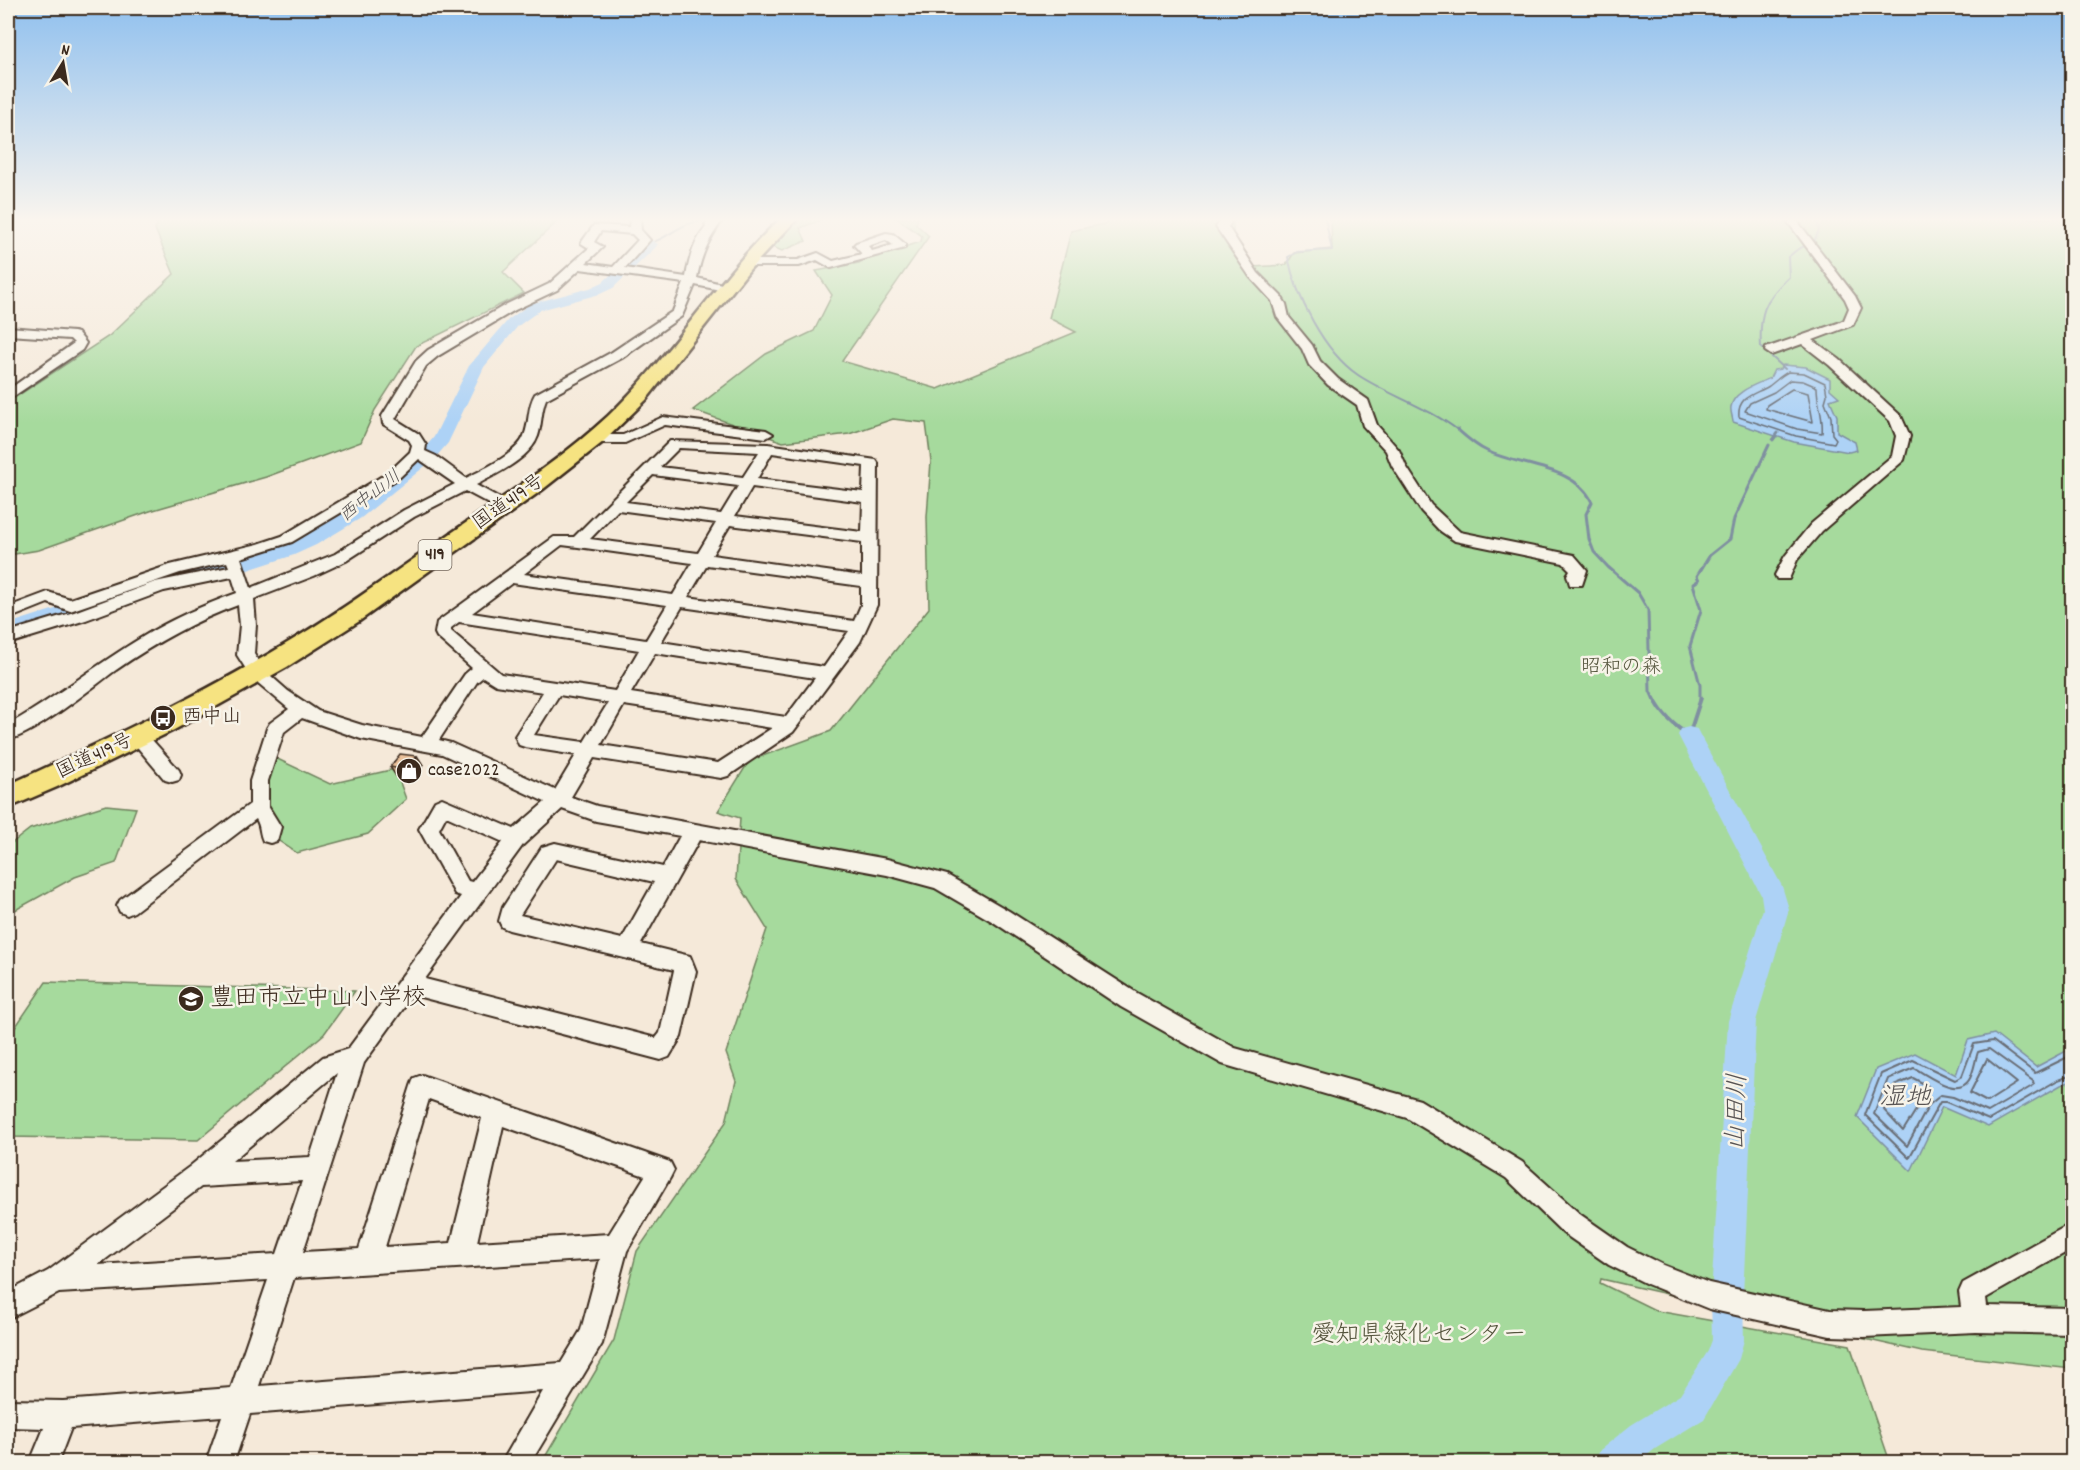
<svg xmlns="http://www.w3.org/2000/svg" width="2080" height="1470" viewBox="0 0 2080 1470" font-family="Dekko,'Klee One',sans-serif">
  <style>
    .green { fill: #a6da9d; stroke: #70825e; stroke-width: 1.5 }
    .water { fill: #add2f6; stroke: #7f8fa0; stroke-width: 1.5 }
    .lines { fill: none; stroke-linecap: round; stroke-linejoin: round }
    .shore-far1 { stroke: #696d74; stroke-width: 1.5 }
    .shore { stroke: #696d74; stroke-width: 2 }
    .stream-far2 { stroke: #7f8fa0; stroke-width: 2 }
    .stream-far1 { stroke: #7f8fa0; stroke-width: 3 }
    .stream { stroke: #7f8fa0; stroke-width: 4 }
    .river { fill: #add2f6; fill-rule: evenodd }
    .minor-casing { stroke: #3b2a1e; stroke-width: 4 }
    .highway-casing { stroke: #3b2a1e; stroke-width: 5 }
    .minor { fill: #f7f3e8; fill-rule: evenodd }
    .highway { fill: #f6e381; fill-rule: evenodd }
    .wall { fill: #caa785; stroke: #3b2a1e; stroke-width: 1.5 }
    .shaded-wall { fill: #a4886c; stroke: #3b2a1e; stroke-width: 1.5 }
    .building { fill: #ebc29b; stroke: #3b2a1e; stroke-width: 1.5 }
    .labels { text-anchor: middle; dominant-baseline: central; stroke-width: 5; stroke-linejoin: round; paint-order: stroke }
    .far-water-label { font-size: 18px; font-style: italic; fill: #585454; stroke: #f7f3e8 }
    .shield { fill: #f7f3e8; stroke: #73665b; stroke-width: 1.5 }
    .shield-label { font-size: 18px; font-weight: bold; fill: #3b2a1e }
    .street-label { font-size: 20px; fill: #3b2a1e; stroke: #f7f3e8 }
    .park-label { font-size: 20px; fill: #56563e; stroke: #f7f3e8 }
    .poi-label { font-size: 20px; fill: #3b2a1e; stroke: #f7f3e8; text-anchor: start }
    .near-poi-label { font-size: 24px; fill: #3b2a1e; stroke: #f7f3e8; text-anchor: start }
    .near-park-label { font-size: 24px; fill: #56563e; stroke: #f7f3e8 }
    .near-water-label { font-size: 26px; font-style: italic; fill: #585454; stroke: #f7f3e8 }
  </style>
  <rect width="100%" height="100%" fill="#f5e9d9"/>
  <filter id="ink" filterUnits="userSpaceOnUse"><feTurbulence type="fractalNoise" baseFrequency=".0167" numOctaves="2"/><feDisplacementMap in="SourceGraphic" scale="12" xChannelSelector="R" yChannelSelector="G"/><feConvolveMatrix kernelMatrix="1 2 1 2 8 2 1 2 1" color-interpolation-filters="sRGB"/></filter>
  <g filter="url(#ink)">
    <g class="green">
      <polygon points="160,218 561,218 503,272 524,293 416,346 375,410 361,442 266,477 150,511 39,550 8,555 8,402 109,336 174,274 155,229"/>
      <polygon points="798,218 826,218 800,228 806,241 782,251 766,244"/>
      <polygon points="896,218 918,218 916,224 929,236 842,361 938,389 1076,332 1049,318 1071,231 1108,223 1109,218 1233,218 1233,243 1252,267 1286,265 1294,253 1332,249 1331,220 1327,218 2072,218 2072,1369 1922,1352 1601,1279 1600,1283 1657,1311 1850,1345 1890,1462 542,1462 614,1340 637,1251 726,1122 736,1081 726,1053 767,929 736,879 740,818 718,811 749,761 831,731 929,608 927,517 931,461 926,423 893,419 849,434 783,442 693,410 766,354 814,331 832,295 816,271 859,263 867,258 921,242 922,236"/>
      <polygon points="267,754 330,784 395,769 406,799 368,834 297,853 264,831"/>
      <polygon points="106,805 136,808 116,863 75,877 8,914 8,846 30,829"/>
      <polygon points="46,982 355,991 324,1034 198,1140 8,1137 8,1038"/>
    </g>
    <g class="water">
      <path d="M 1783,365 L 1806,367 L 1830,379 L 1830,389 L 1839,397 L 1830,400 L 1837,416 L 1837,432 L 1855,442 L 1857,450 L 1849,452 L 1794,442 L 1733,422 C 1733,418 1730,411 1731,407 C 1733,391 1758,384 1770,378 L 1774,370 L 1781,369 Z"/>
      <polygon points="1994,1034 2036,1067 2072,1048 2072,1081 2061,1085 1988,1127 1942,1107 1911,1171 1857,1117 1876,1069 1915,1053 1956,1075 1968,1040"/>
    </g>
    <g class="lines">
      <g class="shore-far1">
        <path d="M 1788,372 L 1804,373 L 1825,383 L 1827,395 L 1825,402 L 1831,417 L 1832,434 L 1836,439 L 1834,443 L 1796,436 L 1739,417 C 1737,396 1754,395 1769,386 C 1776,381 1780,376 1788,372 Z"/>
        <path d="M 1790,380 L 1803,381 L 1817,387 C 1817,405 1824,416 1822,433 L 1797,429 L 1745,411 L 1750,403 L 1774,392 Z"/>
        <polygon points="1792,389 1808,393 1813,422 1766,409 1767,405"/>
      </g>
      <g class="shore">
        <path d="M 1989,1049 L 2033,1081 L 2034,1085 L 1988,1112 L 1953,1097 L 1941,1095 L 1929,1105 L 1907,1146 L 1874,1114 L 1888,1079 L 1914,1068 C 1928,1075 1957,1099 1969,1080 C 1974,1072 1975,1060 1978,1052 Z"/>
        <polyline points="2072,1055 2035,1073 1993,1041 1974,1044 1962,1076 1955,1080 1913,1060 1881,1074 1865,1115 1909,1158 1940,1102 1946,1102 1989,1120 2058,1080 2072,1075"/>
        <polygon points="1987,1059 2017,1083 1987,1102 1970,1093"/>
        <polygon points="1913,1078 1928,1086 1929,1089 1903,1131 1884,1110 1894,1086"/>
      </g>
      <g class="stream-far2">
        <path d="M 1325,218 L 1332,250 L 1297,252 L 1288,257 C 1296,296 1324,352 1358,375 C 1390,396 1426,406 1459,431"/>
        <path d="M 633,235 C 651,256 671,228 691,223 C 703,220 717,220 729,218"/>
        <path d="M 1785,369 L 1761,347 C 1759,313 1764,300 1789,277 L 1788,257 L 1798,249 L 1814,242 L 1819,230 L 1816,218"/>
      </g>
      <g class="stream-far1">
        <path d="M 1457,429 C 1466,437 1476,446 1487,451 C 1519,467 1575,465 1592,502 L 1586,514 L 1589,539 L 1594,552 L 1608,567 L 1638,593 L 1648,610 L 1650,691 L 1654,700"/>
        <polyline points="1773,440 1778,433"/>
        <polyline points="1700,700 1700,685 1690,646 1701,610 1693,584 1699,580 1697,576 1710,555 1730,539 1734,519 1769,445"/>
      </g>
      <path class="stream" d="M 1654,698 C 1661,713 1675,727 1689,735 L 1701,698"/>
      <g class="river">
        <polygon points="651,240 658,244 656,247 613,288 600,294 540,310 518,326 484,367 448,443 435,458 361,518 316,545 294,555 245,571 228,570 202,577 8,638 8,624 191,566 228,558 244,558 280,547 302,537 347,510 423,450 434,437 469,366 508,320 530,304 590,288 603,282 646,241"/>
        <polygon points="1689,727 1697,729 1700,735 1782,886 1789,909 1756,1021 1743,1296 1744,1340 1739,1359 1704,1419 1655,1449 1639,1462 1595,1462 1600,1450 1631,1425 1680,1395 1708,1351 1712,1340 1711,1296 1728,1021 1763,909 1761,895 1678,735 1681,729"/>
      </g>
      <g class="minor-casing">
        <g id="minor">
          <polygon points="10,218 21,218 8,227 8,219"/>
          <path d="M 630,218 L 640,218 L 641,230 L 650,240 L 625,268 L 686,277 C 689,258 694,242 706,227 L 705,224 L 713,218 L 724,218 C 710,238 702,251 697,278 L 730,286 L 730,292 L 695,285 L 682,316 L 622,358 L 546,399 C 541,411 542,424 538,436 C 530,459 496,474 476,485 L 509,503 L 511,506 L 509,509 L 499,509 L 465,491 L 414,517 L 346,561 L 314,576 L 254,599 L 256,625 L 254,654 L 263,669 L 288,691 L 318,711 L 362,725 L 422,737 L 465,674 L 472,668 L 437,637 L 435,633 L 437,622 L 554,537 L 574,537 L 670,441 L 768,444 L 876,460 L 878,463 L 877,605 L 860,642 L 793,732 L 728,776 L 721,778 L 594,758 L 571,797 L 597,806 L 887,859 L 947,875 L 1009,911 L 1137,993 L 1235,1048 L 1420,1100 L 1522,1162 L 1581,1215 L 1627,1247 L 1663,1265 L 1709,1283 L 1830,1310 L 1864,1311 L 1961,1307 L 1959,1292 L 1963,1283 L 2072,1223 L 2072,1249 L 1986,1298 L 1987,1306 L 2072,1308 L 2072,1334 L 1976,1332 L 1864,1337 L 1830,1336 L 1709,1309 L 1647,1284 L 1609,1265 L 1563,1233 L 1506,1178 L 1407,1118 L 1222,1064 L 1121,1007 L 995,923 L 935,888 L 887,875 L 699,840 L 641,944 L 690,956 L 696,971 L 681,1037 L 669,1057 L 661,1060 L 413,995 L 364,1063 L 303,1252 L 359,1249 L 411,1086 L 414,1078 L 422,1075 L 670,1162 L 674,1170 L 670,1178 L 627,1251 L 602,1344 L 531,1462 L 502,1462 L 543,1391 L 250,1414 L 234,1462 L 206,1462 L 222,1416 L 71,1428 L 58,1462 L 30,1462 L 44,1428 L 8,1427 L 8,1400 L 63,1401 L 231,1388 L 268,1280 L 59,1293 L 8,1319 L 8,1292 L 48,1271 L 189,1167 L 323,1057 L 348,1049 L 461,896 L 455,894 L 419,829 L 435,801 L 442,798 L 449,801 L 514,829 L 545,802 L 442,754 L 361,739 L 302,718 L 284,732 L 268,781 L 268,806 L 281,827 L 277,841 L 270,843 L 263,841 C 259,833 261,827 256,819 L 134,912 L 127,915 L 120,912 L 117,906 L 120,900 L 250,804 L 250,781 L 267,728 L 270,723 L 289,709 L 251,677 L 237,655 L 240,625 L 238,605 C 194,621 155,643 116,670 C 90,689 37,733 8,740 L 8,725 C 55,698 97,664 144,636 C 173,618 204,605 237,593 L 232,577 L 164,591 L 86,620 L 8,644 L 8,632 L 74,612 L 155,582 L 229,567 L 227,562 L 180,573 L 70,611 L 48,603 L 8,619 L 8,607 L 48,592 L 70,599 L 170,565 L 258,544 L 282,536 L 389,472 L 410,452 L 412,445 L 409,440 L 383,424 L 382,416 L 416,361 L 428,350 L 507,304 L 549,284 L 589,248 L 581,243 L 594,225 L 629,227 ZM 601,231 L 632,234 L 638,240 L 613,267 L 586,263 L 603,247 L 594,242 ZM 580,269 L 684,283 L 673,311 L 612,352 L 535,394 C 527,407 530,422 524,436 C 518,453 482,470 466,478 L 436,456 L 425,451 L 426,445 L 419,434 L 395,419 L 426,366 L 438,356 L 515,310 L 557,290 ZM 679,448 L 759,452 L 743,477 L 660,467 ZM 772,453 L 864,466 L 863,492 L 757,479 ZM 419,459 L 455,484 L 404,510 L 335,554 L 251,588 L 241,558 L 292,542 L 399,478 ZM 653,475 L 738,486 L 721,514 L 626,502 ZM 752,487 L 863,502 L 862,532 L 735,516 ZM 618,510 L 716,523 L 698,553 L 590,539 ZM 730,525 L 862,542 L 862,576 L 712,555 ZM 562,545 L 578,547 L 692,563 L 673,595 L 524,574 ZM 707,565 L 861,586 L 861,605 L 854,621 L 688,597 ZM 512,583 L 667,605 L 646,640 L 472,613 ZM 682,607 L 849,631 L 824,667 L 661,642 ZM 459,622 L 639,650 L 615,691 L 501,674 L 451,631 L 451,628 ZM 655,653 L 815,678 L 786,717 L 631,693 ZM 483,677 L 496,685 L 543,692 L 515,736 L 519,745 L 525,747 L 576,755 L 555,790 L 451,743 L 439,740 L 477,682 ZM 559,695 L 608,703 L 584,742 L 534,735 ZM 624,705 L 772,728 L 718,763 L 601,745 ZM 562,809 L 596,821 L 680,836 L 663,867 L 555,843 L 542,847 L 503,907 L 499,921 L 502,927 L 509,930 L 674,970 L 660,1033 L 656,1038 L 425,979 L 523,845 ZM 446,816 L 503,842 L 472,882 L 468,881 L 439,829 ZM 556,859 L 654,882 L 622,939 L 520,915 ZM 337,1073 L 310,1157 L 232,1161 ZM 429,1099 L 482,1118 L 451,1243 L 385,1247 ZM 503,1126 L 645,1176 L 609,1234 L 477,1242 ZM 302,1181 L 277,1254 L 98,1265 L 201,1187 ZM 600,1259 L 581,1330 L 561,1363 L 259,1386 L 294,1278 Z"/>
          <polygon points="1223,218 1233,218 1228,227 1258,273 1281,296 1286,304 1289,317 1312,345 1320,361 1338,379 1368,400 1377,425 1399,450 1406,466 1431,505 1460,532 1574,555 1587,570 1582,585 1570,585 1567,575 1570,570 1563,563 1455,541 1439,530 1421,511 1392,466 1386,451 1363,426 1357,405 1328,385 1309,365 1302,349 1277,317 1272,301 1250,277 1216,227"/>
          <polygon points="1785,218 1795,218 1855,296 1861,308 1853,325 1813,340 1839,359 1901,416 1910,436 1904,460 1822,531 1797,560 1789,579 1777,579 1775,575 1785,556 1811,524 1892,456 1896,436 1890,421 1829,365 1802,344 1771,355 1765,351 1766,348 1838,323 1844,320 1849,308 1845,299"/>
          <path d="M 886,233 L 893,234 L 905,244 L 905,248 L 831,268 L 817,260 L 799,266 L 746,266 L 740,263 L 746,260 L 798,260 L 818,253 L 833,261 L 862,254 L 854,245 L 856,243 ZM 886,240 L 893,245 L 872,251 L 868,246 Z"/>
          <polygon points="8,327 74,332 78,333 86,343 82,350 8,400 8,390 74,343 70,339 8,335"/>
          <polygon points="663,417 766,430 773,434 766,438 665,425 625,443 591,443 584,439 591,435 623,435"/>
          <polygon points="139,730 145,732 179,770 181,775 179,780 172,782 165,780 133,742 130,737 133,732"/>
        </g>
      </g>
      <g class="highway-casing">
        <path id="highway" d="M 781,218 L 798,218 L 750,269 L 646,400 L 603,442 L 542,490 L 358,622 L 287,667 L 174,730 L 57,787 L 8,808 L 8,785 C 96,745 185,703 269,654 C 330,619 386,578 444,538 C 500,499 558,462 608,416 C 672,355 717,278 781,218 Z"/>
      </g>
      <use href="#minor" class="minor"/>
      <use href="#highway" class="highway"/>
    </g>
    <polygon class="wall" points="417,756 423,765 413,779 396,776 390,767"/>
    <polygon class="shaded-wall" points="417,756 423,765 413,779 407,770"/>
    <polygon class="building" points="400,754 417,756 407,770 390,767"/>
  </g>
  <linearGradient id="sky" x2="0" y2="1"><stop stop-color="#90c0ee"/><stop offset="0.52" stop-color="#faf5ee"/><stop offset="1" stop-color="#faf5ee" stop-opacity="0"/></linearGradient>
  <rect width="2080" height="423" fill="url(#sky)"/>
  <defs>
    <g id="bus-disc" transform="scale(1.35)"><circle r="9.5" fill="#3b2a1e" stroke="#f7f3e8"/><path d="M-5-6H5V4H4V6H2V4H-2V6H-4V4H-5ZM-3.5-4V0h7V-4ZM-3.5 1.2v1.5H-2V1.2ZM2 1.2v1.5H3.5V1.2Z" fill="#fff"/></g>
    <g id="shop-disc" transform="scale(1.35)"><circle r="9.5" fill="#3b2a1e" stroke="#f7f3e8"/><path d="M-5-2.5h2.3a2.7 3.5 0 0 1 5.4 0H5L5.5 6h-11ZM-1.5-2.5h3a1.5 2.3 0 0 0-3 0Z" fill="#fff"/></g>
    <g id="school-disc" transform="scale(1.35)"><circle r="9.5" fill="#3b2a1e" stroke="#f7f3e8"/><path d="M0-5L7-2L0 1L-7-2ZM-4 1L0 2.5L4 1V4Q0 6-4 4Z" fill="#fff"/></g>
  </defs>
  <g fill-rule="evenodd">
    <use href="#bus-disc" x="163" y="718"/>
    <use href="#shop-disc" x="409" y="771"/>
    <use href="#school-disc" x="191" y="999"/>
  </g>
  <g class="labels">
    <g class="far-water-label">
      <text transform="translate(371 497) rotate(-38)">西中山川</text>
    </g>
    <rect class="shield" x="418.5" y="540" width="33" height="30" rx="4.5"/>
    <g class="shield-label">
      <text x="435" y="555">419</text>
    </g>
    <g class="street-label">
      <text transform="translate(509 503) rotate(-35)">国道419号</text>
      <text transform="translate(95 757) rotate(-25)">国道419号</text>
    </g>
    <g class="park-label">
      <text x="1621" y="668">昭和の森</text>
    </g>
    <g class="poi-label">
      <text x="182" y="718">西中山</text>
      <text x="428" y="771">case2022</text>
    </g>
    <g class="near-poi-label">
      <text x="210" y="999">豊田市立中山小学校</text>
    </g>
    <g class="near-park-label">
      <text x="1419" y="1336">愛知県緑化センター</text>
    </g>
    <g class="near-water-label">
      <text x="1905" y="1098">湿地</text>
      <text transform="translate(1738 1112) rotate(-88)">山田川</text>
    </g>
  </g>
  <rect width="2080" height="1470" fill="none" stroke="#f7f3e8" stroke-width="30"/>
  <rect x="15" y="15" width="2050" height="1440" fill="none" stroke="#3b2a1e" stroke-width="2" filter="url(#ink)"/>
  <g transform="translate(63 63) rotate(11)" stroke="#f7f3e8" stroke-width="4.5" paint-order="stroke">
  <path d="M0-4.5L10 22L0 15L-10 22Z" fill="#3b2a1e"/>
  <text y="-9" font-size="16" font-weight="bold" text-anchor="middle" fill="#3b2a1e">N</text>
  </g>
</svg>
